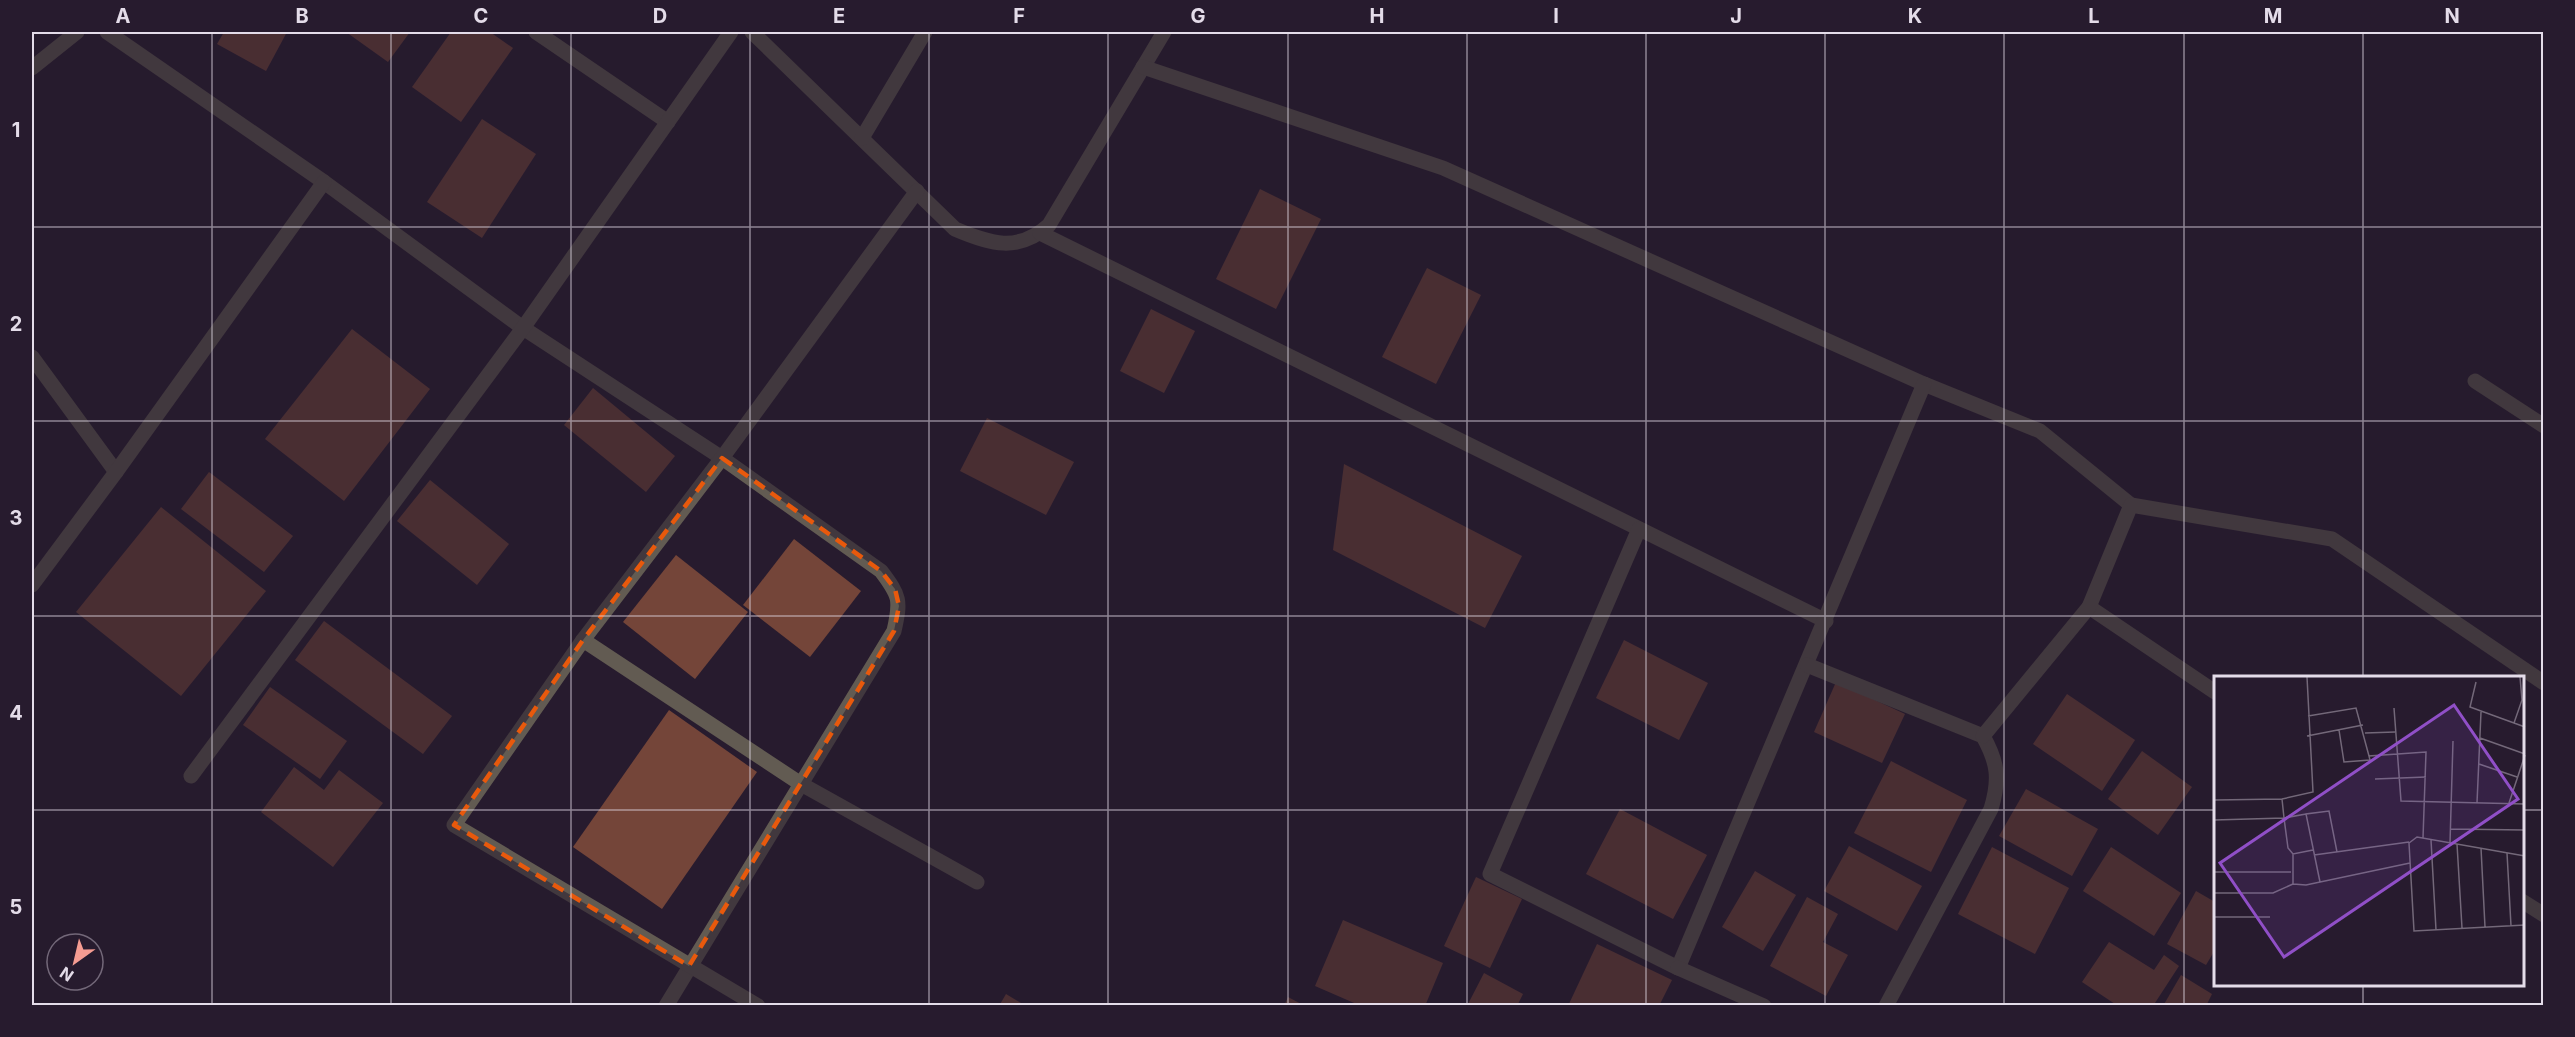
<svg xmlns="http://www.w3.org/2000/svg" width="2575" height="1037" viewBox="0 0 2575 1037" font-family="Inter,sans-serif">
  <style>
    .building { fill: #744539 }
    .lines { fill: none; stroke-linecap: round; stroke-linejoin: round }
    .minor { stroke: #625b52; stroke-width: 15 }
    .marked { fill: none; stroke: #e8590c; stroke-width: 4.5; stroke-dasharray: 12 8; stroke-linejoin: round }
    .grid { fill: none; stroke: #e4dce9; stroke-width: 1.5; stroke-opacity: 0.55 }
    .inset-road { fill: none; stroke: #736879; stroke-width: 1.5 }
    .view { fill: #904fc7; fill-opacity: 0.15; stroke: #904fc7; stroke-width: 3 }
    .inset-edge { fill: none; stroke: #e4dce9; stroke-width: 3 }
    .neatline { fill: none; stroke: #e4dce9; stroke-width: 2 }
    .grid-label { font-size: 20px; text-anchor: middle; font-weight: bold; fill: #e4dce9 }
  </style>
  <rect width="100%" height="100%" fill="#271b2e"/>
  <g class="building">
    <polygon points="224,32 287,32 266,71 217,44"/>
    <polygon points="346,32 410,32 388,62"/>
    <polygon points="451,32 490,32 513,48 461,122 412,87"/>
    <polygon points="482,119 536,154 482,238 427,202"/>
    <polygon points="1260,189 1321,219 1276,309 1216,279"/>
    <polygon points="1427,268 1481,295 1436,384 1382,357"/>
    <polygon points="1151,309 1195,331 1164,393 1120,371"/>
    <polygon points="352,329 430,389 344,501 265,439"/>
    <polygon points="593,388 675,456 646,492 564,425"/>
    <polygon points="987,418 1074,462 1046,515 960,471"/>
    <polygon points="1344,464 1522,556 1485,628 1333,550"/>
    <polygon points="209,472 293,536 264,572 181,509"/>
    <polygon points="430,480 509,544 477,585 397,521"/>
    <polygon points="161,507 266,591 181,696 76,612"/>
    <polygon points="794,539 861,591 810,657 743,605"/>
    <polygon points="676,555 748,612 695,679 623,622"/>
    <polygon points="324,621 452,716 423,754 295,660"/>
    <polygon points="1624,640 1708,683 1679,740 1596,698"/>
    <polygon points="1836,682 1905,714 1882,763 1814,732"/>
    <polygon points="270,687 347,741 320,779 243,725"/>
    <polygon points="2067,694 2135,740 2102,791 2033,744"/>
    <polygon points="669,710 757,772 662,909 573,847"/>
    <polygon points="2142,751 2192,787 2158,835 2108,799"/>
    <polygon points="1891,761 1967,800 1931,872 1854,833"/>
    <polygon points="294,767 324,790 339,770 383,803 333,867 261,812"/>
    <polygon points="2026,789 2098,829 2072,876 1999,836"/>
    <polygon points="1620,809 1707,855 1673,919 1586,874"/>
    <polygon points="1849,846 1922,886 1897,931 1824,891"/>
    <polygon points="1992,847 2069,888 2035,954 1958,914"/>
    <polygon points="2111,847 2181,893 2154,936 2083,891"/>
    <polygon points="1755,871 1796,895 1763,951 1722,927"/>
    <polygon points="1476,877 1522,899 1490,968 1444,946"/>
    <polygon points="2196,891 2215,902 2215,950 2206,965 2167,944"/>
    <polygon points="1807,897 1838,914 1823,942 1848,955 1826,996 1770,966"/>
    <polygon points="1343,920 1443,963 1425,1006 1361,1006 1315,986"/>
    <polygon points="2109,942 2154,970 2164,955 2179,966 2153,1006 2118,1006 2082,982"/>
    <polygon points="1597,944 1672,980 1659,1006 1568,1006"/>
    <polygon points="1484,973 1523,994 1517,1006 1467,1006"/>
    <polygon points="2181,975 2212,994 2206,1006 2163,1006"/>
    <polygon points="1006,994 1026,1006 999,1006"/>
    <polygon points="1288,997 1305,1006 1284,1006"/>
  </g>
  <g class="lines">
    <g class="minor">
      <path d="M 107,32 L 324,182 L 523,328 L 722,458 L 881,571 C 900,596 901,600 894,631 L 666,1006"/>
      <polyline points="536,32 668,122"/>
      <path d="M 752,32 L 955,229 C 990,244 1018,253 1049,225 L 1164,32"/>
      <polyline points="1143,67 1443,168 1924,384 2040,431 2131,505"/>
      <polyline points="32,68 77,32"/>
      <polyline points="862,138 925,32"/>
      <polyline points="1040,233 1826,621"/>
      <polyline points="32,357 116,472"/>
      <polyline points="2475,381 2544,426"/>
      <polyline points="1639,529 1490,874 1678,968 1924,384"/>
      <polyline points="32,585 116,472 324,182"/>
      <polyline points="2089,607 2215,692"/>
      <polyline points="583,640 801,784 977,882"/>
      <path d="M 1807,665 L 1983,736 C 1998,763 2000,779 1991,809 L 1886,1006"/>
      <polyline points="1983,736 2089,607 2131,505 2332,539 2544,683"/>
      <polyline points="191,776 523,328 731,32"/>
      <polyline points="2522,901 2544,915"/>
      <polyline points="1678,968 1764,1006"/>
      <polyline points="758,1006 454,825 583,640 722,458 917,191"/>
    </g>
  </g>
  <path d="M0 0H2575V1037H0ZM 722,458 L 881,571 L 895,589 L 899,606 L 894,631 L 689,966 L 454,825 L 583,640 Z" fill="#271b2e" fill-opacity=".55" fill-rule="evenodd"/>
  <path class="marked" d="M 722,458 L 881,571 L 895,589 L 899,606 L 894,631 L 689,966 L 454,825 L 583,640 Z"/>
  <path class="grid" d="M 212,32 L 212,1006M 391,32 L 391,1006M 571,32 L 571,1006M 750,32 L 750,1006M 929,32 L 929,1006M 1108,32 L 1108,1006M 1288,32 L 1288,1006M 1467,32 L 1467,1006M 1646,32 L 1646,1006M 1825,32 L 1825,1006M 2004,32 L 2004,1006M 2184,32 L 2184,1006M 2363,32 L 2363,677M 32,227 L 2544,227M 32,421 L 2544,421M 32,616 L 2544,616M 32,810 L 2215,810M 2522,810 L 2544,810M 2363,984 L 2363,1006"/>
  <g transform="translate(2214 676)">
    <rect width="310" height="310" fill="#271b2e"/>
    <path class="inset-road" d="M 262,6 L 256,31 L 311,51M 180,32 L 187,125 L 311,128M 94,40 L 142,32 L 155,80M 300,47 L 308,24 L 306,1M 125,54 L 130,86 L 156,84 L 155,80 L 212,76 L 209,162M 151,57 L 181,56M 93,60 L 149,49M 266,62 L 311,78M 265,88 L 303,101M 161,103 L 212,101M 0,124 L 68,123 L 99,116 L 93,1M 263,127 L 267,36M 295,127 L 311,79M 92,138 L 70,142 L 74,172 L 79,178 L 99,174M 0,144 L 70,142 L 68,123M 236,153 L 311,154M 217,164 L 222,254M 236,167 L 239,65M 243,168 L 248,252M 267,172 L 271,251M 293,177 L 297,250M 100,179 L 195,166M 311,180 L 203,161 L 195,167 L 200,255 L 311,249M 0,196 L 77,196M 106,206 L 92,138 L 115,135 L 123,176M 79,208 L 92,209 L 196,187M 0,217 L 59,217 L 79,208 L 79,178M 0,241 L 56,241"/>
    <path class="view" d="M 240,29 L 304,123 L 70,281 L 6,187 Z"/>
    <rect width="310" height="310" class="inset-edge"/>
  </g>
  <rect width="2575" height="1037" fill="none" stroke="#271b2e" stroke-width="66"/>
  <g transform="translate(75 962) rotate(214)"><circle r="28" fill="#271b2e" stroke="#736879" stroke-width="1.5"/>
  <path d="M0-4.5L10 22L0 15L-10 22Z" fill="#f59c92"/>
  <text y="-9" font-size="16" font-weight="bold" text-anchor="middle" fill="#e4dce9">N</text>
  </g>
  <rect x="33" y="33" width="2509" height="971" class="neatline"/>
  <g class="grid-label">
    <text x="123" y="23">A</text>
    <text x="302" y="23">B</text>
    <text x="481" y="23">C</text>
    <text x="660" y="23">D</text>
    <text x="839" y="23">E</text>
    <text x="1019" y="23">F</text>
    <text x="1198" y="23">G</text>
    <text x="1377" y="23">H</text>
    <text x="1556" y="23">I</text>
    <text x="1736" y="23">J</text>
    <text x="1915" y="23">K</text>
    <text x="2094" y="23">L</text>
    <text x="2273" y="23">M</text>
    <text x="2452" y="23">N</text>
    <text x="16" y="137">1</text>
    <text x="16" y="331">2</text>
    <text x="16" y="525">3</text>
    <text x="16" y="720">4</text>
    <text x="16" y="914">5</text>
  </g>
</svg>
